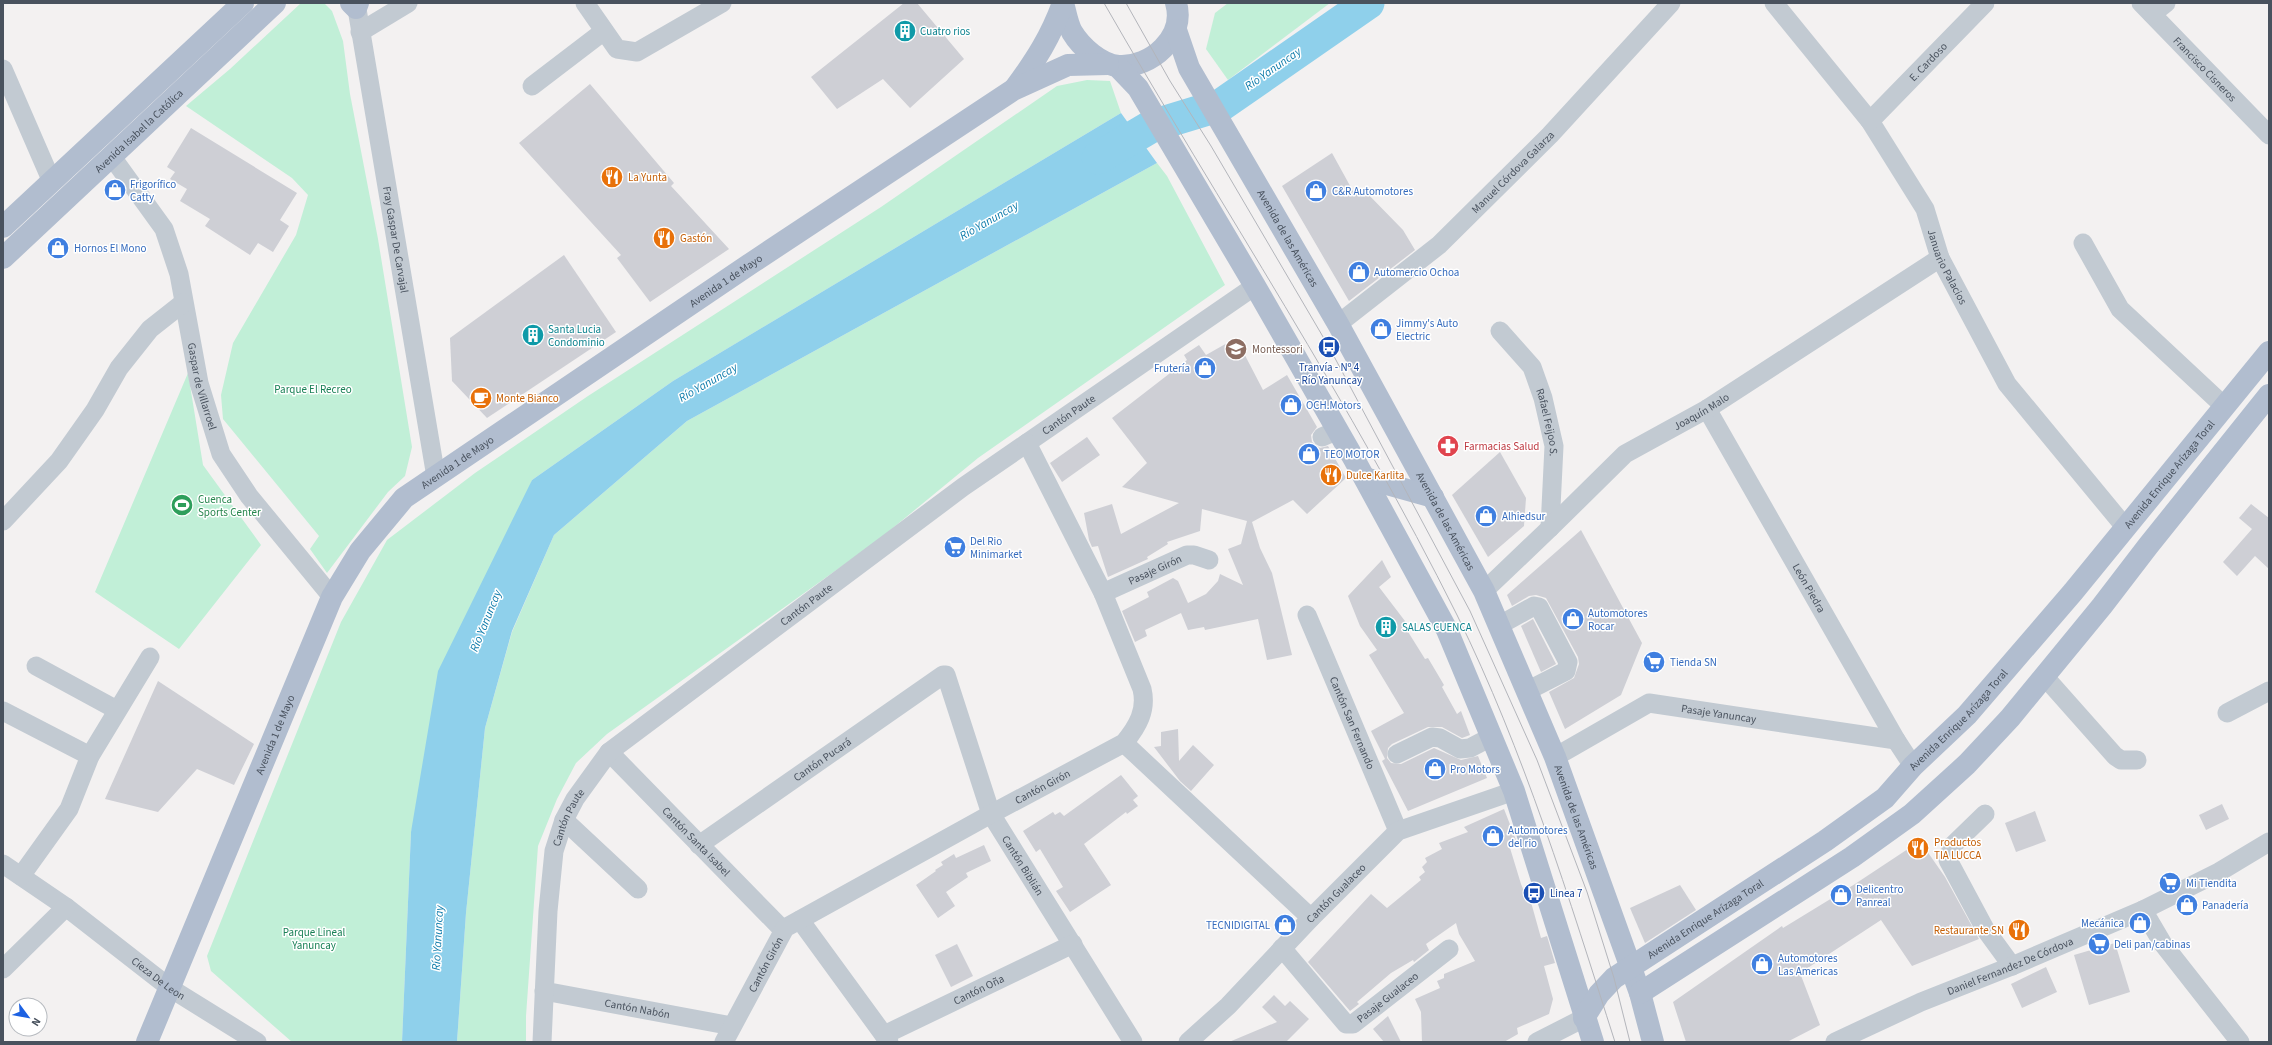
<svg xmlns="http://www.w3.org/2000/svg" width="2272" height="1045" viewBox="0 0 2272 1045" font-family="'Source Sans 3',sans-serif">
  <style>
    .green { fill: #c1efd7 }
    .water { fill: #8fd0eb }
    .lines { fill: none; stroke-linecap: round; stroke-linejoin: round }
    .river { stroke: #8fd0eb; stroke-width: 33 }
    .building { fill: #cecfd5 }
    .minor { stroke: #c2cad2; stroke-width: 19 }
    .major { stroke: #b1bdcf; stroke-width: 22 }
    .tram { stroke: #b3b5bb; stroke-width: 1 }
    .labels { text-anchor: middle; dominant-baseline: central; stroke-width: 3; stroke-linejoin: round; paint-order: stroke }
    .culture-label { font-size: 11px; fill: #0d838f; stroke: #fff; text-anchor: start }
    .street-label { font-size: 11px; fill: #49525e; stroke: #fff }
    .food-label { font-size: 11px; fill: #c56008; stroke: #fff; text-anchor: start }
    .shop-label { font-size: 11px; fill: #366cbe; stroke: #fff; text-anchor: start }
    .education-label { font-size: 11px; fill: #785e54; stroke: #fff; text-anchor: start }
    .transit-label { font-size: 11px; fill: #164399; stroke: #fff }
    .park-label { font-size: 11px; fill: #198056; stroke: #fff }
    .health-label { font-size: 11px; fill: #be3a42; stroke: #fff; text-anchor: start }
    .leisure-label { font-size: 11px; fill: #27864d; stroke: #fff; text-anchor: start }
    .water-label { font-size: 12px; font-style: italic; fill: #0f7cab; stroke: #fff }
  </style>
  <rect width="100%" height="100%" fill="#f3f1f1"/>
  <g class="green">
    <polygon points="301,3 324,3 332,11 343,41 350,94 378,239 412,447 405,476 388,492 327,573 310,549 319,536 223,419 221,395 233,343 296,235 308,195 292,178 186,106 230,69"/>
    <polygon points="1228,3 1330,3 1228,80 1206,49 1215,13"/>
    <polygon points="1087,80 1110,81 1121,113 673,381 532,480 411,832 402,1042 292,1042 211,971 207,956 341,622 387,540 475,473 588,396 881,207 1057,86"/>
    <polygon points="1157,163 1167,176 1225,285 978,458 877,541 607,734 576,763 557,799 538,846 526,1016 526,1042 457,1042 466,913 485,728 512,632 554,535 687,421"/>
    <polygon points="188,373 203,465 261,545 179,649 95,592"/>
  </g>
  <polygon class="water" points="1121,113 1157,163 687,421 554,535 512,631 485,728 466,913 457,1042 402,1042 411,832 438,671 532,480 673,381"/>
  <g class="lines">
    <polyline class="river" points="1098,158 1152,126 1221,105 1368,3"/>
  </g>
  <g class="building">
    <polygon points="904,3 917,3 964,59 910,108 883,79 837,109 811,77"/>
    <polygon points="590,84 674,183 671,186 729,249 650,302 617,258 621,255 519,143"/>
    <polygon points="191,128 297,193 280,220 289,226 273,252 258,243 250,255 205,226 210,219 180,201 187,189 170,179 175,172 167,167"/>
    <polygon points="1332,153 1354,193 1362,188 1403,230 1415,250 1349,301 1282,186"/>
    <polygon points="564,255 616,332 487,418 452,381 450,338"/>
    <polygon points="1236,338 1263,390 1287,375 1317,427 1311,435 1312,442 1320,448 1328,446 1346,478 1307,514 1293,500 1252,522 1260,548 1272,573 1292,655 1267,660 1258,619 1205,630 1204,627 1188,630 1181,613 1145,630 1147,636 1135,642 1122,611 1149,597 1147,592 1173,578 1178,581 1188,603 1206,594 1218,581 1220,574 1243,585 1228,549 1241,544 1247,521 1202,509 1200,531 1167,542 1168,544 1147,557 1148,559 1108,577 1098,546 1092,547 1089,540 1084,513 1112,504 1121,534 1179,503 1122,487 1147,463 1112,418 1187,360 1184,355 1199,345 1206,355"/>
    <polygon points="1087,437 1100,455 1062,482 1050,463"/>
    <polygon points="1500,452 1526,498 1524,526 1488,557 1452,495"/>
    <polygon points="2251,504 2269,518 2269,569 2255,556 2237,576 2223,562 2252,529 2239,518"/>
    <polygon points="1581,530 1642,643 1621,695 1565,729 1549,692 1574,678 1579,664 1578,657 1546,598 1536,595 1529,596 1512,606 1507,595"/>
    <polygon points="1382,560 1391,577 1379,587 1408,625 1405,627 1425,659 1428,658 1444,685 1442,687 1457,714 1461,711 1470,735 1462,738 1442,727 1428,727 1392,744 1388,748 1387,758 1391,763 1401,764 1434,748 1461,760 1478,756 1487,778 1408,811 1382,761 1385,759 1371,731 1404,713 1369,655 1377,650 1360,626 1348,596"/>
    <polygon points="1533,619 1556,664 1541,672 1521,626"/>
    <polygon points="158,681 254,744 234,785 197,769 158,812 105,799"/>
    <polygon points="1178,729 1179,761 1193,745 1214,765 1191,791 1180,781 1154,747 1161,746 1161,732"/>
    <polygon points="1121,775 1138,796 1133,800 1138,806 1127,814 1126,812 1084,844 1111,885 1070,912 1056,891 1063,887 1040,849 1036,852 1023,831 1053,812 1055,815 1060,812 1064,816"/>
    <polygon points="2222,804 2229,819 2206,830 2199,815"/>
    <polygon points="1504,809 1518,845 1510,848 1521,884 1526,896 1529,895 1541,938 1547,936 1555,963 1544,966 1553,999 1549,1014 1517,1028 1518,1034 1504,1042 1422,1042 1421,1012 1415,999 1440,988 1437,981 1444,978 1444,974 1475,961 1459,934 1456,923 1426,944 1429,950 1414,962 1413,960 1391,973 1357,1002 1359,1004 1350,1011 1308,962 1371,894 1387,908 1421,880 1419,877 1425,872 1422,867 1427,862 1425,858 1442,849 1439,843 1468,832 1464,827"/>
    <polygon points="2035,811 2046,841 2016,852 2005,823"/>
    <polygon points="1920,841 1945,877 1979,939 1912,966 1881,920 1800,973 1820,1025 1787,1042 1686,1042 1673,1002 1782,926 1783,928 1855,884"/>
    <polygon points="984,845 991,861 966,873 968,877 946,892 955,906 938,918 916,885 936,871 935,870 943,865 941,862 954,854 956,858"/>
    <polygon points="1680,885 1696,910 1645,943 1630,908"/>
    <polygon points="2115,943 2130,992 2089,1005 2074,955"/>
    <polygon points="957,944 973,976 951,987 935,955"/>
    <polygon points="2046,967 2057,992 2022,1008 2011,984"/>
    <polygon points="1274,995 1285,1006 1290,1001 1309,1019 1286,1042 1229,1042 1277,1022 1262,1007"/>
    <polygon points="1388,1016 1401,1042 1384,1042 1373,1029"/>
  </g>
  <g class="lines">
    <g class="minor">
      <path id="s1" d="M 356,3 L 436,477"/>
      <polyline points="585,3 617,49 637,52 722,3"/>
      <path id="s2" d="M 1774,3 L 1870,121 L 1925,209 L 1940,258 L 2007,384 L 2125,527"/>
      <path id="s3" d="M 2141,3 L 2269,135"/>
      <polyline points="2152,14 2166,3"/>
      <polyline points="360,32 408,3"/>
      <polyline points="3,69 52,182"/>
      <polyline points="532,86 604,31"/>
      <path id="s4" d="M 1870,121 L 1985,3"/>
      <path id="s5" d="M 112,157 L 164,229 L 179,274 L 199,383 L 221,454 L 249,496 L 332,597"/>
      <polyline points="2083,243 2120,309 2224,406"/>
      <path id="s6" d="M 1338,324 L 1439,245 L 1550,135 L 1671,3"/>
      <path id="s7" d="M 1500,331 L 1532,367 L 1543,398 L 1554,446 L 1550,528"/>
      <path id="s8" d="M 1707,409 L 1896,740 L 1913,766"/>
      <polyline points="1322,437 1338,430"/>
      <polyline points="3,521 59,461 95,410 119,368 150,329 183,303"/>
      <path id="s9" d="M 1484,591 L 1550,528 L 1625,454 L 1707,409 L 1940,258"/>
      <path id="s10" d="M 1103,593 L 1187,555 L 1194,555 L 1209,560"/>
      <path id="s11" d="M 1307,615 L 1398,831"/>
      <polyline points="1498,626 1534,606 1539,607 1568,662 1566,671 1527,691"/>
      <polyline points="36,666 117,710"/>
      <polyline points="2044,676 2115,756 2121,760 2137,760"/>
      <polyline points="3,711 90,756"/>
      <polyline points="2227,713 2269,691"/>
      <polyline points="1124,743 1311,918"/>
      <path id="s12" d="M 609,752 L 783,930"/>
      <polyline points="1397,754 1432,737 1440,738 1460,749 1470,748 1491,737"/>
      <path id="s13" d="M 1555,757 L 1649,703 L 1896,740"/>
      <polyline points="1985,814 1952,846 1948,860 1985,929 2012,966"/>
      <polyline points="564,820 638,889"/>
      <path id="s14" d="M 699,845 L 943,675 L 946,675 L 991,814 L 1133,1042"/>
      <path id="s15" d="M 3,864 L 66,907 L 170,988 L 257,1042"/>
      <polyline points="21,876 69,809 90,756 150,657"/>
      <polyline points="2143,910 2163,944 2240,1042"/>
      <polyline points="800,920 889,1042"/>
      <path id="s16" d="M 1282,948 L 1346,1024 L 1353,1024 L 1449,949"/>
      <polyline points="3,969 66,907"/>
      <path id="s17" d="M 544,991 L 732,1026"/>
      <path id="s18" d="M 884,1035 L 1073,944"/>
      <path id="s19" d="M 542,1042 L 548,911 L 554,851 L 564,820 L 575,799 L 609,752 L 963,487 L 1255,286"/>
      <path id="s20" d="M 724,1042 L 785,928 L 991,814 L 1124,743 C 1138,726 1147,710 1142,689 L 1103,593 L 1027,443"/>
      <path id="s21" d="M 1188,1042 L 1228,1006 L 1311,918 L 1398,831 L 1514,791"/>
      <polyline points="1537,1042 1584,1018"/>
      <path id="s22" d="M 1835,1042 L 1921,1002 L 2012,966 L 2143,910 L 2219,872 L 2269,842"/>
    </g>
    <g class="major">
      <polyline points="351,3 356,8 358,3"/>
      <path d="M 1063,3 C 1066,13 1067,23 1072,32 C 1081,47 1101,65 1119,66 C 1151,68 1186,37 1176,3"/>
      <path id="s23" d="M 1176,30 L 1189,68 L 1338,324 L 1484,591 L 1555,757 L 1640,993 L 1653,1042"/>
      <polyline points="1117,66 1138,88 1255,286 1354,459 1447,630 1514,791 1593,1042"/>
      <path d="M 1015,88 C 1036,60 1051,36 1063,3"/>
      <polyline points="3,227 243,3"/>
      <path id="s24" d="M 3,258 L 275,3"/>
      <polyline points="1365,478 1433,497"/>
      <polyline points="1640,993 1852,857 1912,814 1967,764 2010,718 2102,606 2148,546 2269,395"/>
      <path id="s25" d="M 1584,1018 L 1599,994 L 1614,978 L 1825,841 L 1885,798 L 1913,766 L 1967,715 L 2073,592 L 2269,352"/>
      <path id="s26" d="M 147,1042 L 332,597 L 360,551 L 404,498 L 753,262 L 1013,90 L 1068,65 L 1108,64"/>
    </g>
    <g class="tram">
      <path d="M 1104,3 C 1221,207 1352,404 1457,615 C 1524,751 1569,898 1615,1042"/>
      <polyline points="1126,3 1170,81 1211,146 1329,347 1470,611 1537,760 1587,892 1614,978 1630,1042"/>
    </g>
  </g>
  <defs>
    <g id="building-disc" transform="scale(1.15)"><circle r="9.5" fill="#0f9aa8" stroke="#fff"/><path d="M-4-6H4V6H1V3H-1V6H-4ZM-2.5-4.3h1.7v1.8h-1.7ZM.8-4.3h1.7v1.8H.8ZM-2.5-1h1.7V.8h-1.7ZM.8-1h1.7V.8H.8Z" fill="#fff"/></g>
    <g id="restaurant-disc" transform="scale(1.15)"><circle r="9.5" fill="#e8710a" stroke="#fff"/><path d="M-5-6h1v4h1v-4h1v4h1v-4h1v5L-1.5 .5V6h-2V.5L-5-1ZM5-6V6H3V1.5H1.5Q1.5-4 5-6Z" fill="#fff"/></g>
    <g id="shop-disc" transform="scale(1.15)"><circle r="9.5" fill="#3f7fe0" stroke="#fff"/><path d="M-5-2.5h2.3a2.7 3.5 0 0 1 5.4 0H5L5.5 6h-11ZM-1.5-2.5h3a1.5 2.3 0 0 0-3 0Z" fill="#fff"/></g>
    <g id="bus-disc" transform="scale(1.15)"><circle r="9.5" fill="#1a4fb4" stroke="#fff"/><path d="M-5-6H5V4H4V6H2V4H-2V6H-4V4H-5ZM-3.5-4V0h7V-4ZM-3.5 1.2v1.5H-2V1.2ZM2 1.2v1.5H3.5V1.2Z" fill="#fff"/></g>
    <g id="school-disc" transform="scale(1.15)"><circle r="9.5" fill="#8d6e63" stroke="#fff"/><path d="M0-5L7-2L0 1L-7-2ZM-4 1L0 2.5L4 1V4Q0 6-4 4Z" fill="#fff"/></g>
    <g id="cafe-disc" transform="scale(1.15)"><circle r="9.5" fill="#e8710a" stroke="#fff"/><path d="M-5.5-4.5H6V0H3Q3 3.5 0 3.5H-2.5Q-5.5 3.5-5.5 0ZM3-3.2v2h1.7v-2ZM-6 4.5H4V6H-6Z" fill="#fff"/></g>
    <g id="pharmacy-disc" transform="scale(1.15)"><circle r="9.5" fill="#e0444e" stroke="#fff"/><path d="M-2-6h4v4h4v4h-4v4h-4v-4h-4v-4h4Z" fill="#fff"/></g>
    <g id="stadium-disc" transform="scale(1.15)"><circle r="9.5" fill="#2e9e5b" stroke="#fff"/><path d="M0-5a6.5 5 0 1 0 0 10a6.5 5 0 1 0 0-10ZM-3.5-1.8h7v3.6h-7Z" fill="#fff"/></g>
    <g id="supermarket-disc" transform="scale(1.15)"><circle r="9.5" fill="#3f7fe0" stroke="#fff"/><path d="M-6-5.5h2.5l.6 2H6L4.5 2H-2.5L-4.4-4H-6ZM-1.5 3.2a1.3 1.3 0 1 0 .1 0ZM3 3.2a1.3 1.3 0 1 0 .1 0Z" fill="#fff"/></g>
  </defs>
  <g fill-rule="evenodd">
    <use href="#building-disc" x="905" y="31"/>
    <use href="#restaurant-disc" x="612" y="177"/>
    <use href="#shop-disc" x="115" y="190"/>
    <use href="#shop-disc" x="1316" y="191"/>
    <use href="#restaurant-disc" x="664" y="238"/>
    <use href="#shop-disc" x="58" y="248"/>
    <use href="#shop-disc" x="1359" y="272"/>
    <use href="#shop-disc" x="1381" y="329"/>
    <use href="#building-disc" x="533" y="335"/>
    <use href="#bus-disc" x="1329" y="347"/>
    <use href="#school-disc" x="1236" y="349"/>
    <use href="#shop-disc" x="1205" y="368"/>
    <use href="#cafe-disc" x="481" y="398"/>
    <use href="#shop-disc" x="1291" y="405"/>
    <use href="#pharmacy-disc" x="1448" y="446"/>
    <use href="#shop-disc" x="1309" y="454"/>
    <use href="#restaurant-disc" x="1331" y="475"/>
    <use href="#stadium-disc" x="182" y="505"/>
    <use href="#shop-disc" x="1486" y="516"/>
    <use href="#supermarket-disc" x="955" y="547"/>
    <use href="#shop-disc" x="1573" y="619"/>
    <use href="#building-disc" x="1386" y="627"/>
    <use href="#supermarket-disc" x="1654" y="662"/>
    <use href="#shop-disc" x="1435" y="769"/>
    <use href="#shop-disc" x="1493" y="836"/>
    <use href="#restaurant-disc" x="1918" y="848"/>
    <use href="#supermarket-disc" x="2170" y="883"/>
    <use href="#bus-disc" x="1534" y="893"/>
    <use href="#shop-disc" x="1841" y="895"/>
    <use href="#shop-disc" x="2187" y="905"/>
    <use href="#shop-disc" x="2140" y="923"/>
    <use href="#shop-disc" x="1285" y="925"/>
    <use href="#restaurant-disc" x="2019" y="930"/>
    <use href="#supermarket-disc" x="2099" y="944"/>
    <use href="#shop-disc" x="1762" y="964"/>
  </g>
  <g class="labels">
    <g class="culture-label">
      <text x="920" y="31">Cuatro rios</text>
      <text x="548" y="329">Santa Lucia<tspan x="548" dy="13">Condominio</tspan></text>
      <text x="1402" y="627">SALAS CUENCA</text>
    </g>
    <g class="street-label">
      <text stroke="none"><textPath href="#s4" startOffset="83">E. Cardoso</textPath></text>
      <text stroke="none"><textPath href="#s3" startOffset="92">Francisco Cisneros</textPath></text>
      <text stroke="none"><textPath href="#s24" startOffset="186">Avenida Isabel la Católica</textPath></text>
      <text stroke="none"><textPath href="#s6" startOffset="232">Manuel Córdova Galarza</textPath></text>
      <text stroke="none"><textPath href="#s23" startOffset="237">Avenida de las Américas</textPath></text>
      <text stroke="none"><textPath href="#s1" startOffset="240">Fray Gaspar De Carvajal</textPath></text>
      <text stroke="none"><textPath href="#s2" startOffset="318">Januario Palacios</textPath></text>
      <text stroke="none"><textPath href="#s26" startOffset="993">Avenida 1 de Mayo</textPath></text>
      <text stroke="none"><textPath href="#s5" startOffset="251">Gaspar de Villarroel</textPath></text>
      <text stroke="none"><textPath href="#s9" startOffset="284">Joaquín Malo</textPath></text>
      <text stroke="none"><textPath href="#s19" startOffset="876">Cantón Paute</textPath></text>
      <text stroke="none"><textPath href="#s7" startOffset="106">Rafael Feijoo S.</textPath></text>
      <text stroke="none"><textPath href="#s26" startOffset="669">Avenida 1 de Mayo</textPath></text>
      <text stroke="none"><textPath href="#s25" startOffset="807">Avenida Enrique Arízaga Toral</textPath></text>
      <text stroke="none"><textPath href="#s23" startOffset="561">Avenida de las Américas</textPath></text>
      <text stroke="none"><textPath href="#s10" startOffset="57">Pasaje Girón</textPath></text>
      <text stroke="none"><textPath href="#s8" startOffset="206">León Piedra</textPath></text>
      <text stroke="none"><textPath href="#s19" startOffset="552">Cantón Paute</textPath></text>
      <text stroke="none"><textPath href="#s13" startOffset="179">Pasaje Yanuncay</textPath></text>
      <text stroke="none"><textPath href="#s25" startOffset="483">Avenida Enrique Arízaga Toral</textPath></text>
      <text stroke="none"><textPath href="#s11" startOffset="117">Cantón San Fernando</textPath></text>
      <text stroke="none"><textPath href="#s26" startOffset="333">Avenida 1 de Mayo</textPath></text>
      <text stroke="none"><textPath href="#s14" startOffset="150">Cantón Pucará</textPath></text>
      <text stroke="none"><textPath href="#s20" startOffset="423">Cantón Girón</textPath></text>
      <text stroke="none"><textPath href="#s23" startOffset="885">Avenida de las Américas</textPath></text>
      <text stroke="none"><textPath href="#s19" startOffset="228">Cantón Paute</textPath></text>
      <text stroke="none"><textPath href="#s12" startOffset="125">Cantón Santa Isabel</textPath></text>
      <text stroke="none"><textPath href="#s14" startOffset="507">Cantón Biblián</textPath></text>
      <text stroke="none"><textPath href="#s21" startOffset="210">Cantón Gualaceo</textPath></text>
      <text stroke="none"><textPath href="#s25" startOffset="159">Avenida Enrique Arízaga Toral</textPath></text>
      <text stroke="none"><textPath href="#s20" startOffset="88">Cantón Girón</textPath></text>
      <text stroke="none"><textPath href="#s22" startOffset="191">Daniel Fernandez De Córdova</textPath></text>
      <text stroke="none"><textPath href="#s15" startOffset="193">Cieza De Leon</textPath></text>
      <text stroke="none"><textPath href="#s18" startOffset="105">Cantón Oña</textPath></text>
      <text stroke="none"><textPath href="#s16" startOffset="150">Pasaje Gualaceo</textPath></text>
      <text stroke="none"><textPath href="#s17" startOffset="95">Cantón Nabón</textPath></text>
    </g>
    <g class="food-label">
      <text x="628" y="177">La Yunta</text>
      <text x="680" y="238">Gastón</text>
      <text x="496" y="398">Monte Bianco</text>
      <text x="1346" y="475">Dulce Karlita</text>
      <text x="1934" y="842">Productos<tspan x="1934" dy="13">TIA LUCCA</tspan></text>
      <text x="2004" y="930" text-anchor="end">Restaurante SN</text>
    </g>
    <g class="shop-label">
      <text x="130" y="184">Frigorífico<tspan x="130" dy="13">Catty</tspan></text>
      <text x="1332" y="191">C&amp;R Automotores</text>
      <text x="74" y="248">Hornos El Mono</text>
      <text x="1374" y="272">Automercio Ochoa</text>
      <text x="1396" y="323">Jimmy's Auto<tspan x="1396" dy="13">Electric</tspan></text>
      <text x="1190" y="368" text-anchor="end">Frutería</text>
      <text x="1306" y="405">OCH.Motors</text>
      <text x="1324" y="454">TEO MOTOR</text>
      <text x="1502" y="516">Alhiedsur</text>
      <text x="970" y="541">Del Rio<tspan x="970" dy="13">Minimarket</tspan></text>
      <text x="1588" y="613">Automotores<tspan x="1588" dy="13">Rocar</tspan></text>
      <text x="1670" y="662">Tienda SN</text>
      <text x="1450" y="769">Pro Motors</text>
      <text x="1508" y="830">Automotores<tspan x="1508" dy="13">del rio</tspan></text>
      <text x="2186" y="883">Mi Tiendita</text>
      <text x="1856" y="889">Delicentro<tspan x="1856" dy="13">Panreal</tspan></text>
      <text x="2202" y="905">Panadería</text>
      <text x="2124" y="923" text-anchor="end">Mecánica</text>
      <text x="1270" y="925" text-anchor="end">TECNIDIGITAL</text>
      <text x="2114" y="944">Deli pan/cabinas</text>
      <text x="1778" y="958">Automotores<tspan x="1778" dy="13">Las Americas</tspan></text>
    </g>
    <g class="education-label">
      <text x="1252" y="349">Montessori</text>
    </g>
    <g class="transit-label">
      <text x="1329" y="367">Tranvía - Nº 4<tspan x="1329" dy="13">- Río Yanuncay</tspan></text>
      <text x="1550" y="893" text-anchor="start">Linea 7</text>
    </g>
    <g class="park-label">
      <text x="313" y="389">Parque El Recreo</text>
      <text x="314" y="932">Parque Lineal<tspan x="314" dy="13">Yanuncay</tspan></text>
    </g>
    <g class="health-label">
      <text x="1464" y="446">Farmacias Salud</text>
    </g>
    <g class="leisure-label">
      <text x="198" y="499">Cuenca<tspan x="198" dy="13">Sports Center</tspan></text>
    </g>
    <g class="water-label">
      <text transform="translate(1273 69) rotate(-35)">Río Yanuncay</text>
      <text transform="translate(989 221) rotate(-30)">Río Yanuncay</text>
      <text transform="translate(708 383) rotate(-30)">Río Yanuncay</text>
      <text transform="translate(486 621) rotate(-68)">Río Yanuncay</text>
      <text transform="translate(438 938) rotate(-87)">Río Yanuncay</text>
    </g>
  </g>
  <rect width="2272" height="1045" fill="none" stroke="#49525e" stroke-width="8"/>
  <g transform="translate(28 1017) rotate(122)"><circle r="19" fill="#ffffff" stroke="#b6babf"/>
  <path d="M0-3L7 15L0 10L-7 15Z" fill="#1c61e2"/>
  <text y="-6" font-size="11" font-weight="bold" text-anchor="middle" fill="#49525e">N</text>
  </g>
</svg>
